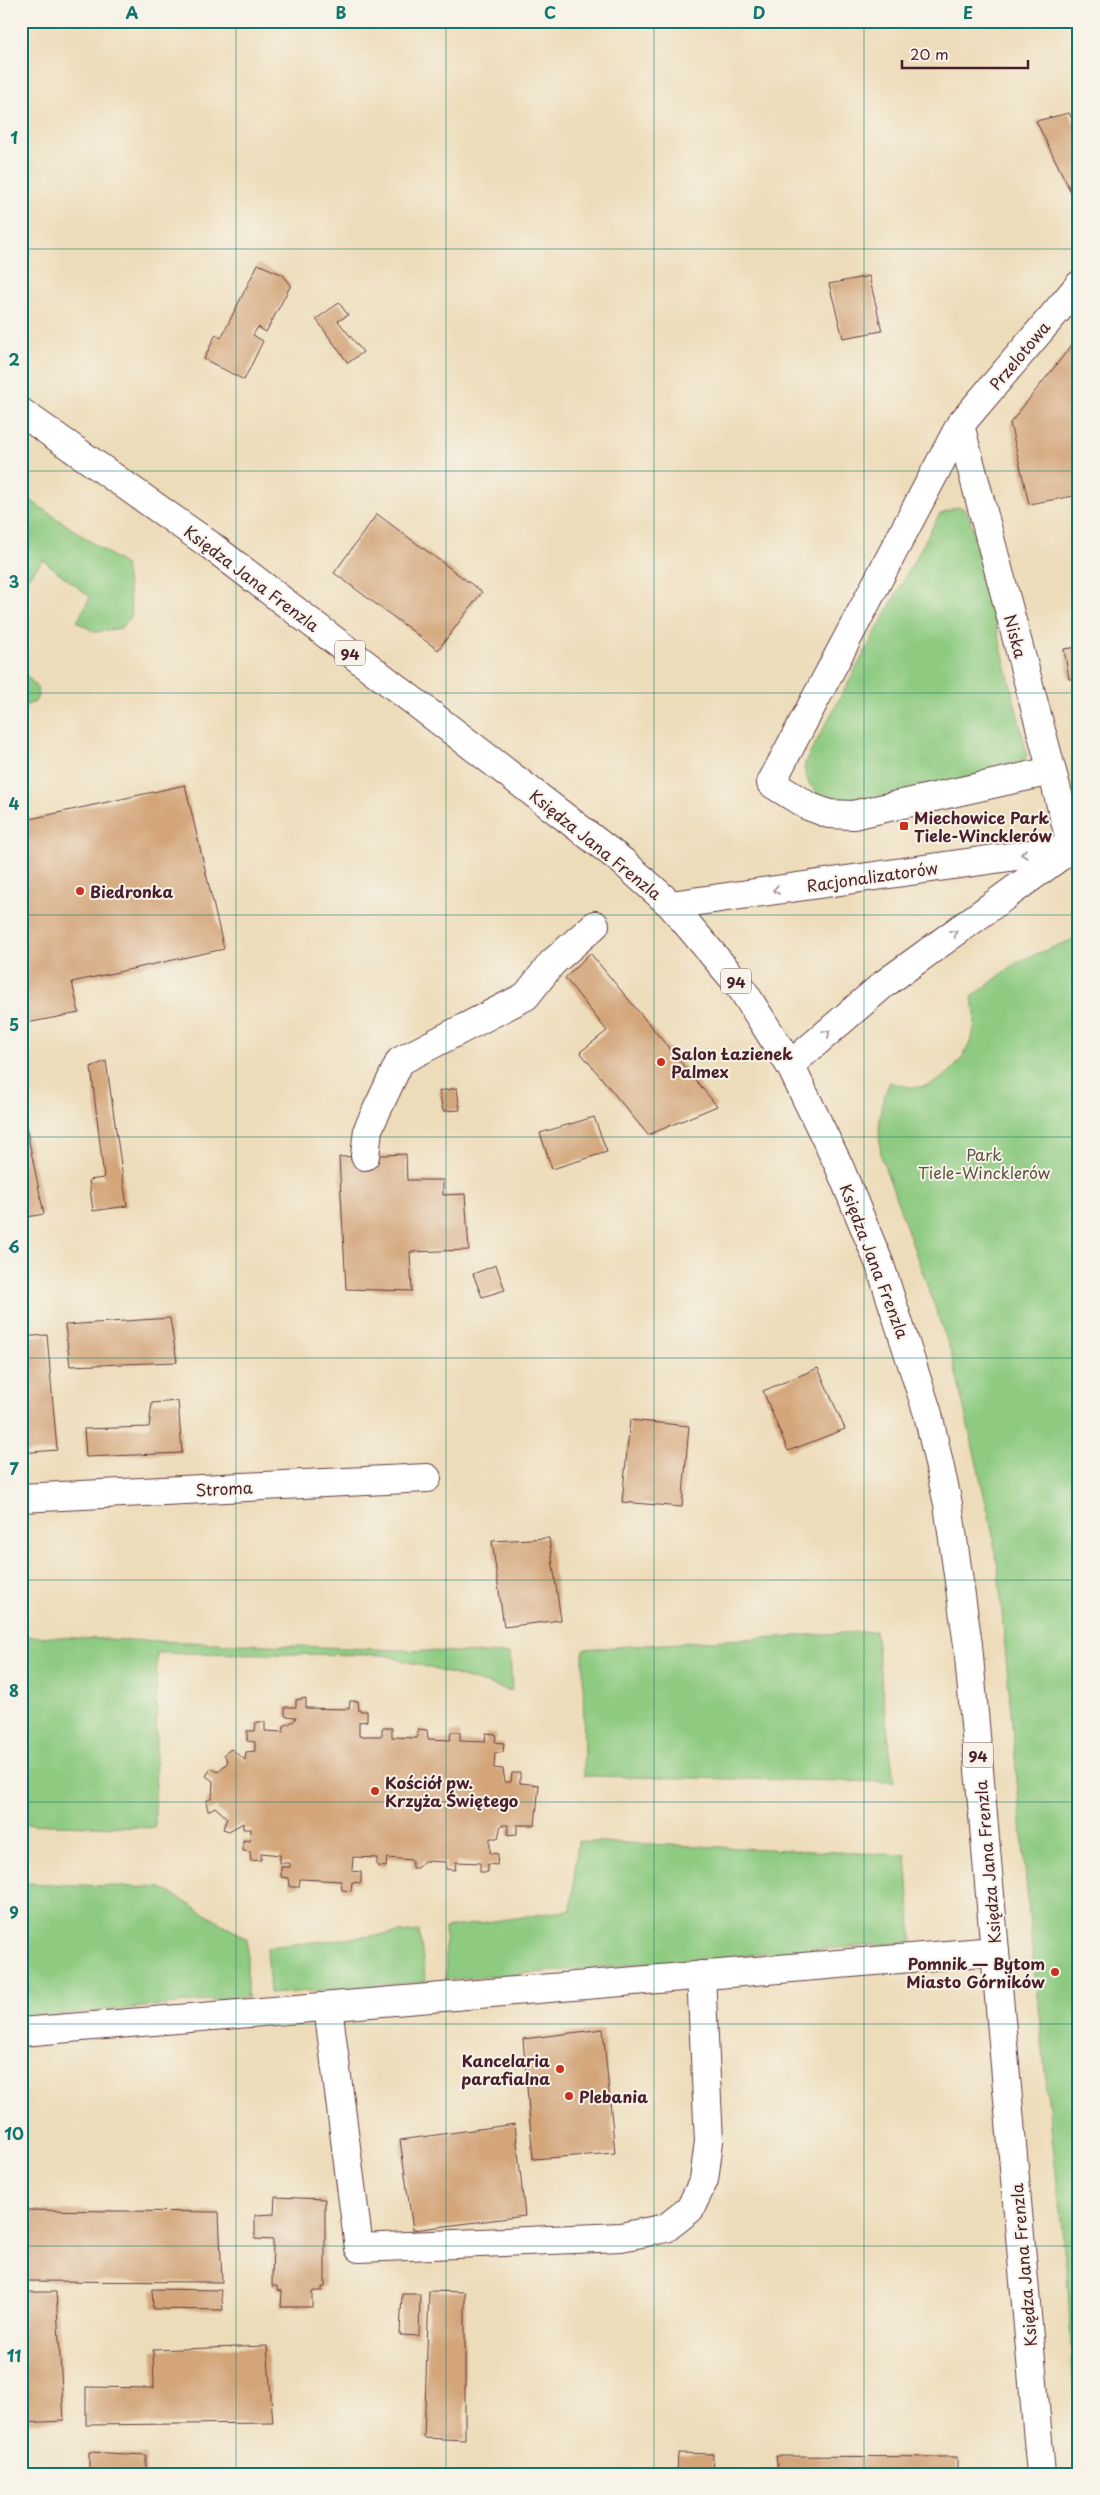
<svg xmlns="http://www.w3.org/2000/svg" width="1100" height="2495" viewBox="0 0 1100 2495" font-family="'Playpen Sans',sans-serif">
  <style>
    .green { fill: #8ecb81; stroke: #6c7556 }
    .building { fill: #d3a579 }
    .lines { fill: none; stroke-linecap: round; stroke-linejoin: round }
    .minor-casing { stroke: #623b40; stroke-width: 30 }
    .major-casing { stroke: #623b40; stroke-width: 30 }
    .minor { stroke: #fff; stroke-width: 28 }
    .major { stroke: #fff; stroke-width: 28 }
    .oneway { stroke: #ae9aa0 }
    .grid { fill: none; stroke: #0f766e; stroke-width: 1; stroke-opacity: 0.55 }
    .poi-dot { fill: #c8321e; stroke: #f7f3e8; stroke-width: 2 }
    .labels { text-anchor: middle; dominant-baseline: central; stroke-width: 4; stroke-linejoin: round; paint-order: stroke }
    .shield { fill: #f7f3e8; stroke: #7e5f64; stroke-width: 1 }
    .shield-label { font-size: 15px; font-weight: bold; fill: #4a1f2b }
    .street-label { font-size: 16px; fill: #4a1f2b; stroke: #f7f3e8 }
    .poi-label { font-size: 16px; font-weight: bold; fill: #4a1f2b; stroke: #f7f3e8; text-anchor: start }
    .park-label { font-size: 16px; fill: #5e5345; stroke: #f7f3e8 }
    .neatline { fill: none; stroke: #0f766e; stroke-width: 2 }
    .grid-label { font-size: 16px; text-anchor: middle; font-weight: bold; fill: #0f766e }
  </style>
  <rect width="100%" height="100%" fill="#f7f3e8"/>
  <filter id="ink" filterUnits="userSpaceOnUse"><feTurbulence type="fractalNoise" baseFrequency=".02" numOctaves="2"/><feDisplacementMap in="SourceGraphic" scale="10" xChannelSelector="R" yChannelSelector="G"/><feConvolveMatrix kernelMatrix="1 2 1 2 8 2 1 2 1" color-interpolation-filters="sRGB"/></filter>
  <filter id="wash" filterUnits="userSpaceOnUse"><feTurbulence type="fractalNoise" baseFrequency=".0096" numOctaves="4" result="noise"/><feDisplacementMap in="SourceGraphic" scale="20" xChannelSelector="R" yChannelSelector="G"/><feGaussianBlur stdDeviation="1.12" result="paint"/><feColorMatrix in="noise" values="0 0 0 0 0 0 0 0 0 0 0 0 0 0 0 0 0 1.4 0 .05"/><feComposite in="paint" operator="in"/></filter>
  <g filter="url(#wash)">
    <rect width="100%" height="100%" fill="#eddcb9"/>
    <g class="green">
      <polygon points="21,494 125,565 132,615 121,628 95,632 77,622 90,597 43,560 21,586"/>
      <polygon points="956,507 963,508 970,518 1027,754 1023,765 859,804 823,799 809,784 804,769 806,761 939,515"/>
      <path d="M 21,671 C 31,681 44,688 35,702 L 21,707 Z"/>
      <path d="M 1079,937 L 1079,2474 L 1078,2474 L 1068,2286 L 1033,1958 L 998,1568 L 991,1525 L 951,1352 L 882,1159 C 877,1131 878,1108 890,1082 C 902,1086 918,1090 931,1084 C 955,1074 974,1046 975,1020 C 976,1013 973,1005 972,997 L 1019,961 Z"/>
      <polygon points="875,1631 894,1782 584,1776 583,1649"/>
      <polygon points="21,1636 510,1654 512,1691 384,1655 157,1653 155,1828 21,1824"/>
      <polygon points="578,1841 906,1855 912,1942 446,1980 445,1928 571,1910"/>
      <polygon points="21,1883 162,1888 247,1939 247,1997 21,2019"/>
      <polygon points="419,1931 426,1982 270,1994 267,1947"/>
    </g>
    <g id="blocks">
      <g class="building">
        <polygon points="1069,113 1079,131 1079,199 1071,192 1036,121"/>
        <polygon points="258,264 283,275 291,285 266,332 258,327 253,335 263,341 244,380 204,359 216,334 221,338"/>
        <polygon points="869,276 882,331 843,338 829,284"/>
        <polygon points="339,303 348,315 338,321 363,352 348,363 316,319"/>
        <polygon points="1079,336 1079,495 1029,504 1010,423"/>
        <polygon points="377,514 482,592 438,650 334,573"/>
        <polygon points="1079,647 1079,678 1069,679 1064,649"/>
        <polygon points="185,785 224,949 72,982 79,1013 21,1024 21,821"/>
        <polygon points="590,953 717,1106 648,1135 580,1052 607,1031 565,978"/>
        <polygon points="106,1061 127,1206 93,1211 89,1180 104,1178 91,1067"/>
        <polygon points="457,1088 460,1110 443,1111 439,1091"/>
        <polygon points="21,1103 44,1214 21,1218"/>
        <polygon points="594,1117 607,1152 552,1169 540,1133"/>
        <polygon points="406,1154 407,1180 443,1180 443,1195 465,1194 469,1250 410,1252 412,1291 346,1289 339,1157"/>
        <polygon points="496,1265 505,1290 482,1297 473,1274"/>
        <polygon points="170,1318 177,1362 70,1366 65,1325"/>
        <polygon points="47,1335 57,1450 21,1453 21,1337"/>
        <polygon points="818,1368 845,1429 788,1451 763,1391"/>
        <polygon points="178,1401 182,1453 86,1457 84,1429 149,1427 152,1403"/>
        <polygon points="630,1420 689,1426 682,1507 622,1502"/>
        <polygon points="549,1538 561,1620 504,1627 492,1541"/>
        <polygon points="306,1698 306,1708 349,1709 350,1701 358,1701 359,1711 367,1711 367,1721 359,1722 359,1736 382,1736 382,1728 392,1728 392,1737 417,1738 418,1729 427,1730 428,1739 450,1740 451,1732 460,1732 460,1741 485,1742 486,1733 496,1734 495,1742 504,1743 503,1752 495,1753 494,1768 503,1769 505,1782 511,1782 512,1773 520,1773 520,1783 539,1785 535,1825 517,1825 517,1834 508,1835 508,1825 501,1825 498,1838 490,1838 490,1853 498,1854 497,1865 488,1864 488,1872 480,1872 480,1863 456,1862 455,1870 446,1869 446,1862 424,1861 417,1868 412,1868 412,1860 387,1858 386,1867 377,1866 377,1858 353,1857 352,1871 361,1872 361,1883 352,1882 351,1891 342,1890 341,1881 300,1879 299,1887 290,1887 289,1878 281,1877 281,1867 290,1867 290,1863 280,1863 280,1855 261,1853 261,1860 251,1861 250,1852 243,1851 243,1840 250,1841 251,1829 243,1829 243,1823 229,1831 223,1829 227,1818 215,1807 208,1811 206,1801 212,1798 213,1781 206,1776 211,1768 218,1772 228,1762 224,1754 231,1749 245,1760 246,1752 255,1751 255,1742 247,1741 247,1731 255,1731 256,1722 265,1722 265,1731 283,1732 284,1726 294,1721 296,1717 285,1716 285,1707 296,1707 296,1700"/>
        <polygon points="603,2029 615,2153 533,2159 523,2039"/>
        <polygon points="515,2124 525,2216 413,2230 400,2140"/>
        <polygon points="275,2197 325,2199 325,2287 322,2287 322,2291 312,2291 312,2307 281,2307 282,2291 277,2290 277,2286 272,2286 273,2240 255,2239 255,2215 274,2214"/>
        <polygon points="21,2210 219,2212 222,2282 21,2281"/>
        <polygon points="152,2289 221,2290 223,2310 153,2309"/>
        <polygon points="429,2291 465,2292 465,2440 424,2438"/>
        <polygon points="21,2292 56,2292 64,2421 21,2423"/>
        <polygon points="402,2294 420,2294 419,2336 400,2335"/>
        <polygon points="267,2346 273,2423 86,2425 86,2387 154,2388 153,2350"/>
        <polygon points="89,2452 146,2455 146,2474 89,2474"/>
        <polygon points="678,2453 713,2454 712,2474 677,2474"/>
        <polygon points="776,2456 957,2457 957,2474 778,2474"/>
      </g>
    </g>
  </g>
  <g filter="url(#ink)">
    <use href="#blocks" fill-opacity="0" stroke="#623b40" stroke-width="1"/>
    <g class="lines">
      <g class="minor-casing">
        <g id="minor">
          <polyline points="960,425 1072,847"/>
          <polyline points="1051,771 853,815 829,814 808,806 771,783 960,425 1079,285"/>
          <polyline points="671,905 1079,847"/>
          <polyline points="790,1065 884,984 1069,850"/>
          <polyline points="365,1156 368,1129 400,1061 526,996 552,963 595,925"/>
          <polyline points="21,1498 427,1478"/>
          <polyline points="328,2007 359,2248 621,2237 666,2228 690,2209 704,2180 709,2141 701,1975"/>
          <polyline points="21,2032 995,1951"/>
        </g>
      </g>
      <g class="major-casing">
        <polyline id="major" points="21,412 210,545 622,861 671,905 742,989 790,1065 839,1166 880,1265 928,1414 948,1504 968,1645 1041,2474"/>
      </g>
      <use href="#minor" class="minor"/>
      <use href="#major" class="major"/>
    </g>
    <defs><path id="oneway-chevron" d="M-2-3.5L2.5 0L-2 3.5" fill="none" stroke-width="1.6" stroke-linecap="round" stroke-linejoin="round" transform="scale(1.25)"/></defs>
    <g class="oneway">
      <use href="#oneway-chevron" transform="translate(1024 854) rotate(172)"/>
      <use href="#oneway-chevron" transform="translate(776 890) rotate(172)"/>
      <use href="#oneway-chevron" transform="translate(954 933) rotate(-36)"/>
      <use href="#oneway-chevron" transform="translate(827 1033) rotate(-41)"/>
    </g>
  </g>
  <path class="grid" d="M 236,21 L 236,2474M 446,21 L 446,2474M 654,21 L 654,2474M 864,21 L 864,2474M 21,249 L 1079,249M 21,471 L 1079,471M 21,693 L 1079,693M 21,915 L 1079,915M 21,1137 L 1079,1137M 21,1358 L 1079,1358M 21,1580 L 1079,1580M 21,1802 L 1079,1802M 21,2024 L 1079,2024M 21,2246 L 1079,2246"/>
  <g class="poi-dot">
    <rect x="899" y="821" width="10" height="10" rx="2.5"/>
    <circle cx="80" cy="891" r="5"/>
    <circle cx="661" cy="1062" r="5"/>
    <circle cx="375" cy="1791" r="5"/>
    <circle cx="1055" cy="1972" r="5"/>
    <circle cx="560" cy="2069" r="5"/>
    <circle cx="569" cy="2096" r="5"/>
  </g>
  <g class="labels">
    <g class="shield">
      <rect x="335" y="640.5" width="30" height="25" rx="4"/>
      <rect x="721" y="968.5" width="30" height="25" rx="4"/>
      <rect x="963" y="1742.5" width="30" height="25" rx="4"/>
    </g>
    <g class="shield-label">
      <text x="350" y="653">94</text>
      <text x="736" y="981">94</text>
      <text x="978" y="1755">94</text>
    </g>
    <g class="street-label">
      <text transform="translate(1019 355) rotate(-50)">Przelotowa</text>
      <text transform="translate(252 578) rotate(37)">Księdza Jana Frenzla</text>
      <text transform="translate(1016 636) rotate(75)">Niska</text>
      <text transform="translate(596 844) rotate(39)">Księdza Jana Frenzla</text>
      <text transform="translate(872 876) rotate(-8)">Racjonalizatorów</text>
      <text transform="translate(875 1261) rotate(69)">Księdza Jana Frenzla</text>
      <text transform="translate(224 1488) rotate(-3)">Stroma</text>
      <text transform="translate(987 1862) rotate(-95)">Księdza Jana Frenzla</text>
      <text transform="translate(1023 2265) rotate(-95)">Księdza Jana Frenzla</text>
    </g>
    <g class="poi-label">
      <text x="914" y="817">Miechowice Park<tspan x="914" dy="18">Tiele-Wincklerów</tspan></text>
      <text x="90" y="891">Biedronka</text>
      <text x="671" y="1053">Salon Łazienek<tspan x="671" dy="18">Palmex</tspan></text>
      <text x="385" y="1782">Kościół pw.<tspan x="385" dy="18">Krzyża Świętego</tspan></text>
      <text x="1045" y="1963" text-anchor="end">Pomnik — Bytom<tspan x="1045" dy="18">Miasto Górników</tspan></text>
      <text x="550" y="2060" text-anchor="end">Kancelaria<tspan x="550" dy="18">parafialna</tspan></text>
      <text x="579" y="2096">Plebania</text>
    </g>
    <g class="park-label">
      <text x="984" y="1154">Park<tspan x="984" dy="18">Tiele-Wincklerów</tspan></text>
    </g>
  </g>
  <rect width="1100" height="2495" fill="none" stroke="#f7f3e8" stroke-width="55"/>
  <path d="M902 60v8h126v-8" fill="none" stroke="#4a1f2b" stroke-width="2.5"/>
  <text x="910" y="60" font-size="15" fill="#4a1f2b" stroke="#f7f3e8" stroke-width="4" paint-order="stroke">20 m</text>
  <rect x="28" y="28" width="1044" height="2440" class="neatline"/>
  <g class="grid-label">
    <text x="132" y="19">A</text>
    <text x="341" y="19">B</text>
    <text x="550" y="19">C</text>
    <text x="759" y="19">D</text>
    <text x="968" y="19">E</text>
    <text x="14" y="144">1</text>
    <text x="14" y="366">2</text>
    <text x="14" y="588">3</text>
    <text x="14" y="810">4</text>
    <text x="14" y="1031">5</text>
    <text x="14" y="1253">6</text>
    <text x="14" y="1475">7</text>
    <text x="14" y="1697">8</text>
    <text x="14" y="1919">9</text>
    <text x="14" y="2140">10</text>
    <text x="14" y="2362">11</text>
  </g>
</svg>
